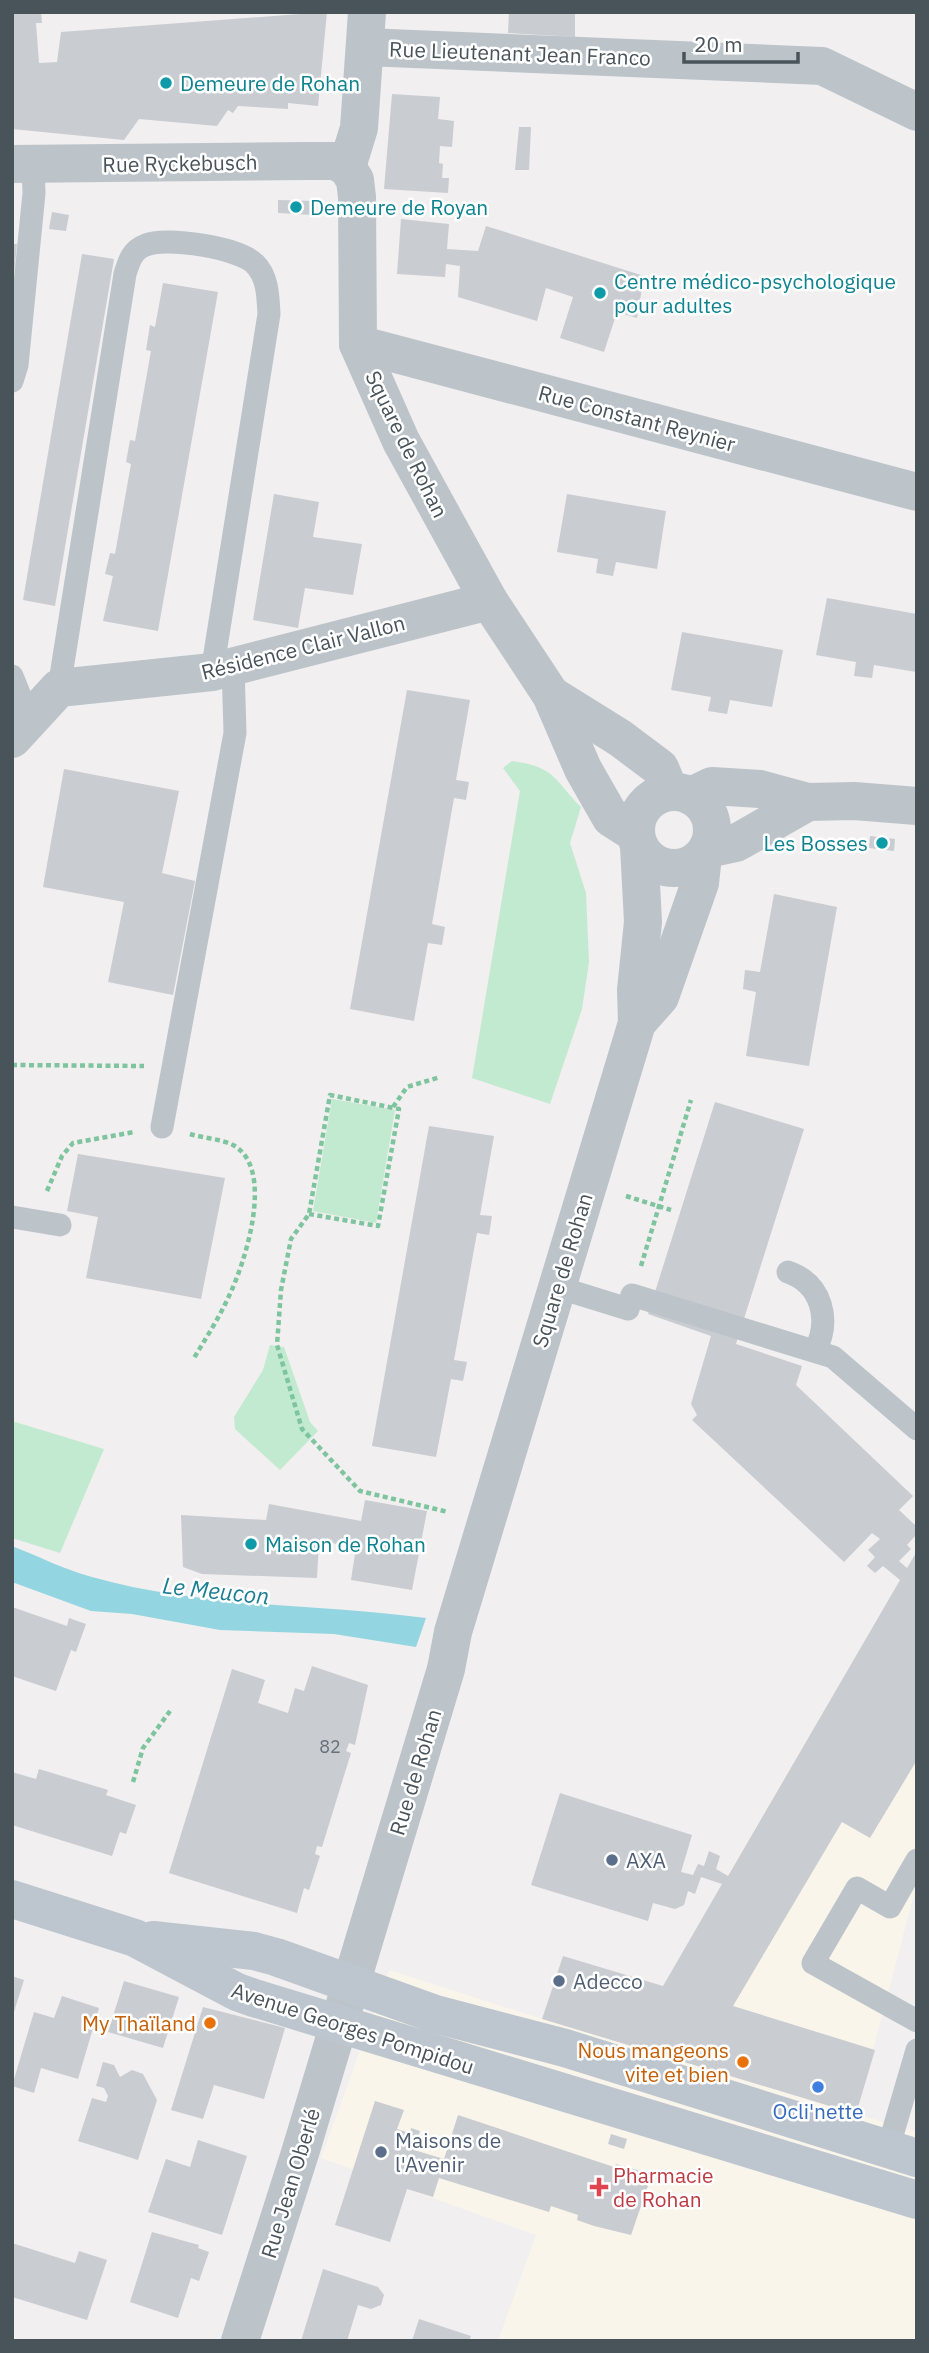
<svg xmlns="http://www.w3.org/2000/svg" width="929" height="2353" viewBox="0 0 929 2353" font-family="'IBM Plex Sans',sans-serif">
  <style>
    .commercial { fill: #faf5ea }
    .green { fill: #c2ead0 }
    .water { fill: #94d5e2 }
    .building { fill: #c9ccd1 }
    .lines { fill: none; stroke-linecap: round; stroke-linejoin: round }
    .path { stroke: #7ec49f; stroke-width: 4.5; stroke-dasharray: 5 3.5; stroke-linecap: butt }
    .lane { stroke: #bcc4ca; stroke-width: 23 }
    .street { stroke: #bcc4ca; stroke-width: 38 }
    .secondary { stroke: #bdc6cf; stroke-width: 38 }
    .culture-dot { fill: #0f9aa8; stroke: #fff; stroke-width: 2.5 }
    .service-dot { fill: #5c6f8a; stroke: #fff; stroke-width: 2.5 }
    .food-dot { fill: #e8710a; stroke: #fff; stroke-width: 2.5 }
    .shop-dot { fill: #3f7fe0; stroke: #fff; stroke-width: 2.5 }
    .health-dot { fill: #e0444e; stroke: #fff; stroke-width: 2.5 }
    .labels { text-anchor: middle; dominant-baseline: central; stroke-width: 5; stroke-linejoin: round; paint-order: stroke }
    .number-label { font-size: 18px; fill: #697178 }
    .street-label { font-size: 21px; fill: #49535a; stroke: #fff }
    .culture-label { font-size: 21px; fill: #0d838f; stroke: #fff; text-anchor: start }
    .service-label { font-size: 21px; fill: #4e5e75; stroke: #fff; text-anchor: start }
    .food-label { font-size: 21px; fill: #c56008; stroke: #fff; text-anchor: end }
    .shop-label { font-size: 21px; fill: #366cbe; stroke: #fff }
    .health-label { font-size: 21px; fill: #be3a42; stroke: #fff; text-anchor: start }
    .water-label { font-size: 23px; font-style: italic; fill: #1b7e93; stroke: #fff }
  </style>
  <rect width="100%" height="100%" fill="#f1efef"/>
  <polygon class="commercial" points="917,1551 917,1883 856,2114 917,2132 917,2341 498,2341 536,2235 321,2158 389,1970 542,2019 563,1956 663,1986"/>
  <g class="green">
    <path d="M 512,761 C 556,767 553,779 581,807 L 570,843 L 586,893 L 589,962 L 582,1009 L 550,1104 L 472,1078 L 520,791 L 503,768 Z"/>
    <polygon points="332,1099 395,1110 376,1223 313,1211"/>
    <polygon points="270,1345 284,1347 310,1422 318,1431 280,1470 235,1429 234,1417 263,1370"/>
    <polygon points="12,1421 104,1449 60,1553 12,1538"/>
  </g>
  <path class="water" d="M 12,1546 C 38,1556 65,1570 92,1577 C 201,1608 315,1603 426,1618 L 416,1647 L 334,1634 L 220,1630 L 132,1614 L 91,1611 L 12,1582 Z"/>
  <g class="building">
    <polygon points="12,12 41,12 42,23 36,23 39,63 57,62 61,32 327,12 318,106 288,103 288,109 238,106 233,113 228,110 217,126 139,119 124,140 12,129"/>
    <polygon points="509,12 575,12 575,37 508,33"/>
    <polygon points="392,94 440,97 438,119 454,121 452,147 440,146 439,163 443,164 442,178 449,178 448,193 384,189"/>
    <polygon points="519,127 531,127 529,170 515,170"/>
    <polygon points="278,200 315,201 314,215 278,213"/>
    <polygon points="52,212 69,215 66,231 49,229"/>
    <polygon points="401,219 449,224 447,249 478,251 486,226 644,276 637,318 617,312 604,352 560,338 573,297 546,288 537,321 458,297 460,266 446,264 445,277 397,274"/>
    <polygon points="12,244 17,244 14,275 12,275"/>
    <polygon points="82,254 114,259 55,606 23,600"/>
    <polygon points="163,283 218,292 158,631 103,621 113,576 105,574 110,553 115,554 131,464 126,462 130,440 135,441 151,351 146,350 150,325 155,327"/>
    <polygon points="274,494 319,502 313,537 362,544 353,595 305,588 298,628 253,620"/>
    <polygon points="567,494 666,511 657,569 616,562 613,576 596,573 598,559 557,552"/>
    <polygon points="827,598 917,614 916,672 874,665 872,678 854,676 856,662 816,655"/>
    <polygon points="682,632 783,650 772,707 730,700 727,714 708,711 711,697 671,690"/>
    <polygon points="407,690 470,700 456,780 469,782 466,800 454,798 432,924 445,927 442,945 428,943 414,1021 350,1009"/>
    <polygon points="64,769 179,791 162,873 195,881 173,995 108,982 124,902 43,887"/>
    <polygon points="870,836 895,839 894,851 869,848"/>
    <polygon points="774,894 837,907 809,1066 746,1056 756,992 743,989 745,970 760,972"/>
    <polygon points="715,1102 804,1129 736,1344 802,1366 796,1385 913,1496 899,1510 915,1525 916,1535 907,1545 911,1549 899,1561 907,1568 917,1551 917,1760 870,1838 842,1822 733,2006 875,2050 856,2114 542,2019 563,1956 663,1986 722,1884 701,1877 695,1894 688,1891 684,1905 675,1909 653,1903 648,1921 531,1885 560,1793 692,1835 681,1872 693,1875 698,1864 704,1866 709,1851 720,1856 716,1869 728,1876 900,1580 883,1566 875,1573 867,1566 875,1557 868,1550 880,1539 872,1533 844,1562 692,1420 697,1415 691,1404 711,1336 648,1314"/>
    <polygon points="429,1126 494,1136 480,1215 492,1216 489,1235 477,1233 454,1360 467,1362 463,1381 451,1379 436,1457 372,1446"/>
    <polygon points="78,1154 225,1178 201,1299 86,1278 98,1217 67,1211"/>
    <polygon points="365,1500 427,1511 412,1590 351,1580 356,1547 319,1541 317,1578 202,1574 183,1567 181,1515 266,1520 269,1504 361,1521"/>
    <polygon points="12,1607 67,1626 69,1618 86,1624 76,1652 71,1650 56,1691 12,1676"/>
    <polygon points="312,1666 368,1685 355,1745 349,1743 346,1751 351,1753 322,1847 317,1846 315,1854 320,1856 309,1890 304,1888 297,1913 169,1873 232,1669 265,1680 258,1703 288,1713 295,1688 304,1691"/>
    <polygon points="39,1769 108,1790 106,1795 136,1805 126,1834 120,1832 112,1856 12,1825 12,1772 36,1779"/>
    <polygon points="12,1976 24,1980 13,2015 12,2015"/>
    <polygon points="124,1981 179,1997 163,2048 108,2032"/>
    <polygon points="62,1996 99,2008 78,2079 41,2068 34,2093 12,2086 34,2012 54,2018"/>
    <polygon points="203,2007 285,2028 264,2099 214,2085 203,2119 171,2110"/>
    <polygon points="103,2062 114,2065 120,2077 132,2070 143,2074 157,2100 138,2160 78,2141 92,2098 106,2102 108,2096 104,2088 96,2086"/>
    <polygon points="375,2101 404,2110 397,2129 410,2133 411,2128 420,2131 414,2150 444,2159 458,2115 614,2167 616,2164 640,2171 648,2186 631,2235 594,2226 577,2220 578,2215 551,2206 549,2212 439,2178 433,2197 407,2189 390,2242 335,2225"/>
    <polygon points="611,2134 627,2139 624,2149 608,2144"/>
    <polygon points="198,2140 247,2156 222,2235 148,2212 166,2159 190,2167"/>
    <polygon points="152,2232 199,2245 198,2248 209,2252 199,2281 191,2278 178,2318 130,2302"/>
    <polygon points="12,2243 75,2263 79,2251 107,2260 87,2320 12,2297"/>
    <polygon points="323,2269 378,2287 384,2295 381,2305 371,2309 358,2305 347,2341 301,2341"/>
    <polygon points="419,2319 471,2336 469,2341 412,2341"/>
  </g>
  <g class="lines">
    <g class="path">
      <polyline points="12,1065 144,1066"/>
      <polyline points="393,1107 407,1087 440,1077"/>
      <path d="M 190,1134 C 203,1138 221,1139 233,1145 C 276,1168 245,1263 229,1296 C 219,1318 206,1338 194,1358"/>
      <polyline points="47,1191 62,1156 73,1143 134,1132"/>
      <polyline points="626,1196 671,1210"/>
      <polyline points="309,1214 378,1226 399,1109 330,1095 309,1214 291,1239 281,1290 277,1345 302,1429 360,1491 448,1512"/>
      <polyline points="641,1266 691,1100"/>
      <polyline points="133,1782 143,1748 170,1711"/>
    </g>
    <g class="lane">
      <polyline points="12,381 17,365 34,193 33,165"/>
      <polyline points="12,676 29,718"/>
      <path d="M 59,688 L 125,274 C 129,261 132,250 146,245 C 166,236 240,248 255,264 C 268,277 268,297 269,314 L 212,672"/>
      <polyline points="162,1127 235,733 233,666"/>
      <polyline points="12,1217 60,1225"/>
      <path d="M 788,1272 C 822,1284 831,1320 815,1351"/>
      <polyline points="557,1287 628,1309 632,1295 833,1357 917,1429"/>
      <polyline points="917,1860 890,1907 857,1888 813,1963 917,2021"/>
      <polyline points="888,2149 917,2050"/>
    </g>
    <g class="street">
      <polyline points="365,47 822,66 917,112"/>
      <polyline points="12,164 306,161 335,161 347,167"/>
      <polyline points="347,167 355,180 357,197 358,344 401,441 489,601 551,695 583,769 611,818 636,834"/>
      <polyline points="347,167 359,128 367,12"/>
      <polyline points="358,344 917,492"/>
      <polyline points="551,695 620,738 660,768 670,792"/>
      <polyline points="12,739 59,688 212,672 489,601"/>
      <circle cx="674" cy="830" r="38"/>
      <polyline points="691,796 712,786 760,789 808,802 854,801 917,806"/>
      <polyline points="708,849 736,843 808,802"/>
      <polyline points="637,1023 660,997 700,883 703,856"/>
      <polyline points="240,2341 300,2153 446,1669 453,1632 637,1023 636,990 643,922 639,846"/>
    </g>
    <g class="secondary">
      <polyline points="12,1899 135,1938 237,1992 254,1998 917,2200"/>
      <polyline points="153,1940 254,1951 276,1957 435,2014 565,2048 917,2158"/>
    </g>
  </g>
  <g class="culture-dot">
    <circle cx="166" cy="83" r="7"/>
    <circle cx="296" cy="207" r="7"/>
    <circle cx="600" cy="293" r="7"/>
    <circle cx="882" cy="843" r="7"/>
    <circle cx="251" cy="1544" r="7"/>
  </g>
  <g class="service-dot">
    <circle cx="612" cy="1860" r="7"/>
    <circle cx="559" cy="1981" r="7"/>
    <circle cx="381" cy="2152" r="7"/>
  </g>
  <g class="food-dot">
    <circle cx="210" cy="2023" r="7"/>
    <circle cx="743" cy="2062" r="7"/>
  </g>
  <circle class="shop-dot" cx="818" cy="2087" r="7"/>
  <path class="health-dot" d="M595.5 2176.5h7v7h7v7h-7v7h-7v-7h-7v-7h7z"/>
  <g class="labels">
    <g class="number-label">
      <text x="330" y="1746">82</text>
    </g>
    <g class="street-label">
      <text transform="translate(520 53) rotate(2)">Rue Lieutenant Jean Franco</text>
      <text transform="translate(180 163) rotate(-1)">Rue Ryckebusch</text>
      <text transform="translate(637 418) rotate(15)">Rue Constant Reynier</text>
      <text transform="translate(407 444) rotate(64)">Square de Rohan</text>
      <text transform="translate(303 647) rotate(-14)">Résidence Clair Vallon</text>
      <text transform="translate(562 1270) rotate(-73)">Square de Rohan</text>
      <text transform="translate(415 1772) rotate(-73)">Rue de Rohan</text>
      <text transform="translate(353 2028) rotate(18)">Avenue Georges Pompidou</text>
      <text transform="translate(290 2183) rotate(-73)">Rue Jean Oberlé</text>
    </g>
    <g class="culture-label">
      <text x="180" y="83">Demeure de Rohan</text>
      <text x="310" y="207">Demeure de Royan</text>
      <text x="614" y="281">Centre médico-psychologique<tspan x="614" dy="24">pour adultes</tspan></text>
      <text x="868" y="843" text-anchor="end">Les Bosses</text>
      <text x="265" y="1544">Maison de Rohan</text>
    </g>
    <g class="service-label">
      <text x="626" y="1860">AXA</text>
      <text x="573" y="1981">Adecco</text>
      <text x="395" y="2140">Maisons de<tspan x="395" dy="24">l'Avenir</tspan></text>
    </g>
    <g class="food-label">
      <text x="196" y="2023">My Thaïland</text>
      <text x="729" y="2050">Nous mangeons<tspan x="729" dy="24">vite et bien</tspan></text>
    </g>
    <g class="shop-label">
      <text x="818" y="2111">Ocli'nette</text>
    </g>
    <g class="health-label">
      <text x="613" y="2175">Pharmacie<tspan x="613" dy="24">de Rohan</tspan></text>
    </g>
    <g class="water-label">
      <text transform="translate(216 1590) rotate(6)">Le Meucon</text>
    </g>
  </g>
  <rect width="929" height="2353" fill="none" stroke="#49535a" stroke-width="28"/>
  <path d="M684 52v10h114v-10" fill="none" stroke="#49535a" stroke-width="3.5"/>
  <text x="694" y="52" font-size="21" fill="#49535a" stroke="#ffffff" stroke-width="5" paint-order="stroke">20 m</text>
</svg>
